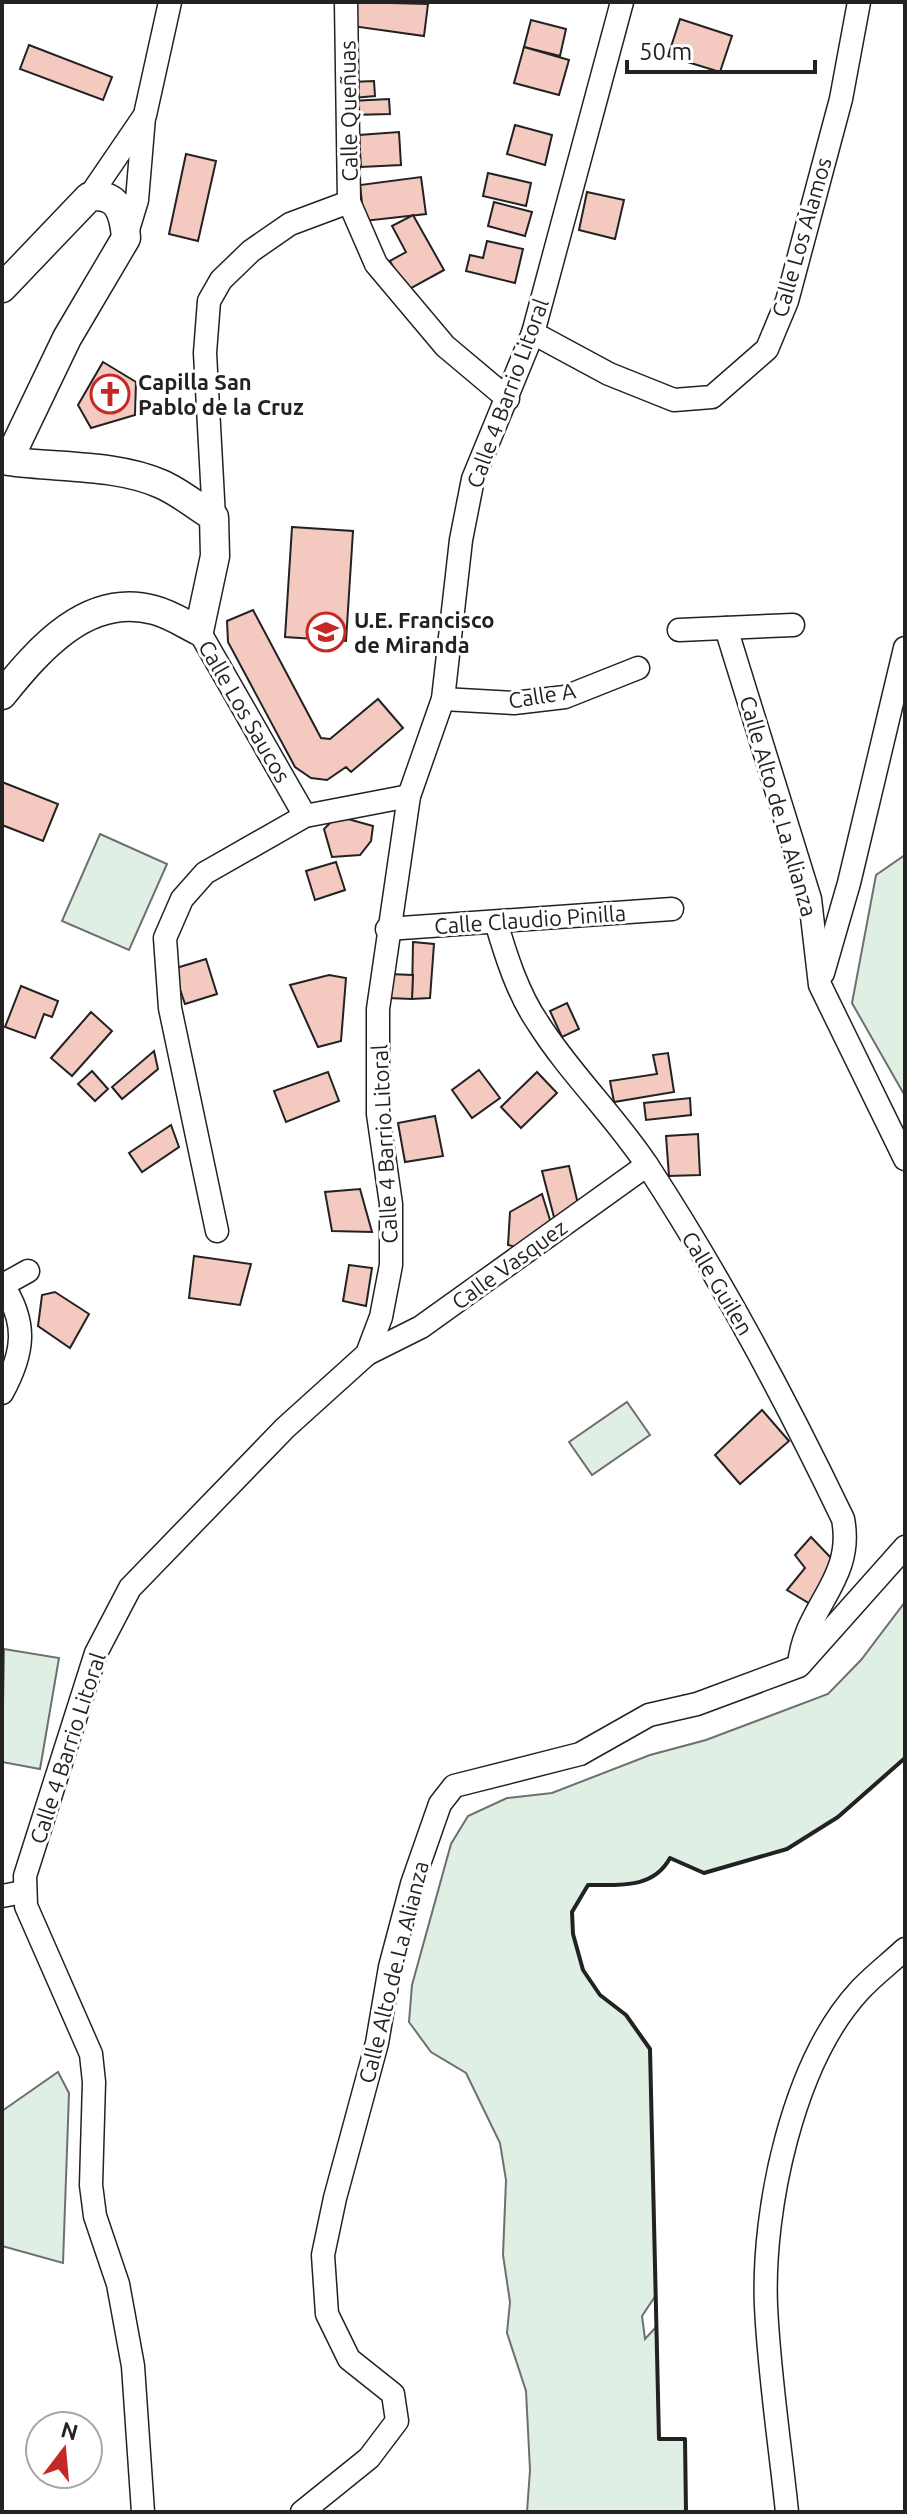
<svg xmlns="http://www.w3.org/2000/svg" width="907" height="2514" viewBox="0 0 907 2514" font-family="Ubuntu,sans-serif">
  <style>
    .green { fill: #e0efe3; stroke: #6f6f6f; stroke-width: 2 }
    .building { fill: #f3c9c0; stroke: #222; stroke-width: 2 }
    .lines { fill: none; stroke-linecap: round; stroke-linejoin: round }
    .minor-casing { stroke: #222; stroke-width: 25 }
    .tertiary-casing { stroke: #222; stroke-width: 31 }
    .minor { stroke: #fff; stroke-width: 22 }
    .tertiary { stroke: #fff; stroke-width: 28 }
    .wall { stroke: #222; stroke-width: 4 }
    .labels { text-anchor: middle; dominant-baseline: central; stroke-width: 6; stroke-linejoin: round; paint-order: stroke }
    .street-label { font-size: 22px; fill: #222; stroke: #fff }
    .poi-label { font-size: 22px; font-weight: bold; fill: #222; stroke: #fff; text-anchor: start }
  </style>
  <rect width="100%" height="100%" fill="#fff"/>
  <g class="green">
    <polygon points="100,834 167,864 129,950 62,921"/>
    <polygon points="905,855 905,1096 852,1003 876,875"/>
    <polygon points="627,1402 650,1435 592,1475 569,1442"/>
    <path d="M 905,1602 L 905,1758 L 838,1817 L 787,1849 L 704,1873 L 670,1858 C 653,1889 620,1885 588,1885 L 572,1912 L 573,1934 L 583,1970 L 600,1995 L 626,2015 L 650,2049 L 656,2295 L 642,2316 L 645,2339 L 657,2326 L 659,2438 L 685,2439 L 686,2512 L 527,2512 L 530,2470 L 526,2391 L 507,2333 L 510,2302 L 503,2255 L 506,2180 L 500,2143 L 466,2073 L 431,2052 L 409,2022 L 412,1985 L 451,1844 L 468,1816 L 507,1798 L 552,1793 L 650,1755 L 706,1740 L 828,1694 L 861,1660 Z"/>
    <polygon points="4,1649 59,1658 40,1769 2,1762"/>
    <polygon points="58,2072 69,2093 63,2263 2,2246 2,2111"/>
  </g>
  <g class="building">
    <polygon points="355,2 428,4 424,36 352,26"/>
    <polygon points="680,19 732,36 720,72 668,56"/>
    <polygon points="531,20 566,29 560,56 524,47"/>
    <polygon points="29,45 112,77 103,100 20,69"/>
    <polygon points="524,47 569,60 559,95 514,83"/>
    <polygon points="374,81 375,96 353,98 351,82"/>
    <polygon points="389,99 390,114 352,115 351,101"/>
    <polygon points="515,125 552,135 545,165 507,154"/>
    <polygon points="399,132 401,165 361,167 359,135"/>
    <polygon points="186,154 216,161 198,241 169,234"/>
    <polygon points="488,173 531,183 526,206 483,196"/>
    <polygon points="421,177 426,214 364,221 360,185"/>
    <polygon points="587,192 624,200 615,239 579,230"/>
    <polygon points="494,202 532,212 525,236 488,226"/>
    <polygon points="413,215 444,270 406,291 390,261 406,252 392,226"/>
    <polygon points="487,241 523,249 515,283 466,271 470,255 483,258"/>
    <polygon points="103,362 136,382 135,415 91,428 78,405"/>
    <polygon points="292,527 353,531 346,641 285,637"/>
    <polygon points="253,610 321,738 330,739 378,699 403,728 351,772 346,767 327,780 311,778 295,767 228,642 227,621"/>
    <polygon points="2,782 58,804 43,841 2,825"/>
    <polygon points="348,819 373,826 371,841 360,855 332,857 324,829 332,821"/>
    <polygon points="336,862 345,890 315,900 306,871"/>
    <polygon points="413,942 434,944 430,998 412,999"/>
    <polygon points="206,959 217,994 185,1004 173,969"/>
    <polygon points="389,974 413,975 412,999 388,998"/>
    <polygon points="329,975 346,978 341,1041 318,1047 290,985"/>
    <polygon points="21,986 58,1001 52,1017 44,1014 35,1038 5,1027"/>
    <polygon points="567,1003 579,1029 562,1037 550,1011"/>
    <polygon points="91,1012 112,1031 72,1076 51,1058"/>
    <polygon points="154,1051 158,1069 122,1099 112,1087"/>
    <polygon points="668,1053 674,1092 614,1102 610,1081 657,1074 653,1055"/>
    <polygon points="479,1070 500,1098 472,1118 452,1090"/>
    <polygon points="92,1071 108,1089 95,1101 78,1084"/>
    <polygon points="328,1072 339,1101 286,1122 274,1091"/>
    <polygon points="537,1072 557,1093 521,1128 501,1107"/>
    <polygon points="690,1098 691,1115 646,1120 644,1103"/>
    <polygon points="435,1116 443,1156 405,1162 398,1123"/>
    <polygon points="171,1125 179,1147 142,1172 129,1153"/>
    <polygon points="698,1134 700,1175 669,1176 666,1136"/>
    <polygon points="569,1166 578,1204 555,1221 542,1171"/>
    <polygon points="360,1189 372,1232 332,1231 325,1192"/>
    <polygon points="542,1194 551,1223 516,1247 508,1245 510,1212"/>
    <polygon points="194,1256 251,1264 240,1305 189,1298"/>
    <polygon points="349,1265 372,1268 366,1306 343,1301"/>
    <polygon points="55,1292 89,1314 70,1348 38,1326 42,1295"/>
    <polygon points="762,1410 789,1441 740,1484 715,1455"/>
    <polygon points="811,1537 833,1560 812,1605 787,1590 805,1568 795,1555"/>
  </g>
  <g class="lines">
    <g class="minor-casing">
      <g id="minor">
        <polyline points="346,2 349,202 376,264 445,346 508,399"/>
        <polyline points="89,197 145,115 170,2"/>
        <polyline points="126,236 137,200 144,117"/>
        <polyline points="533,333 609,374 674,400 712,397 767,349 787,301 841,99 859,2"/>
        <polyline points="214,517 205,353 209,301 221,280 251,251 290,224 349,202"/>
        <polyline points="726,628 810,899 820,985 905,1159"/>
        <polyline points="679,630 793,625"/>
        <polyline points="199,631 305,816"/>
        <polyline points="443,699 514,703 565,697 638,668"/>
        <path d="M 496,922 C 506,956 518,994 538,1023 C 570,1074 616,1117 649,1168 C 722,1280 785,1398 843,1519 C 855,1580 804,1607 799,1665"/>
        <polyline points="387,929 672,909"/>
        <polyline points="823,973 849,883 905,648"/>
        <polyline points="217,1231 170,1008 165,938 182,899 205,873 305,816 409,796"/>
        <path d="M 2,1284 C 28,1323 24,1353 2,1393"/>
        <polyline points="3,1285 28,1271"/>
        <polyline points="367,1354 421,1327 647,1165"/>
        <polyline points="2,1896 23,1892"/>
        <polyline points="143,2512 133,2366 118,2284 95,2216 91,2185 94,2082 91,2054 26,1906 25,1876 96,1653 130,1588 285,1428 367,1354 381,1317 391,1265 391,1204 378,1114 378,1009 409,796 443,699 461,540 473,479 533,333 622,2"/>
        <polyline points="302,2512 369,2458 397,2421 393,2394 349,2359 327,2314 323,2255 335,2198 377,2043 390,1967 412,1884 440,1804 454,1786 580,1754 649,1715 697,1704 799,1666 905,1547"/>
        <path d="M 787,2512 C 780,2444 769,2374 766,2306 C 762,2209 793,2062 860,1990 C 873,1976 890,1963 905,1949"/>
      </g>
    </g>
    <g class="tertiary-casing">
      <path id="tertiary" d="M 2,288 L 89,197 C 118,192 124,213 126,238 L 67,338 L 8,461 C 57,468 116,464 161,484 C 180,492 197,507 214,517 L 215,556 L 199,631 C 185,624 170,614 154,610 C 88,592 39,649 2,695"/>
    </g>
    <use href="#minor" class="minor"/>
    <use href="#tertiary" class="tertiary"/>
    <path class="wall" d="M 686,2512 L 685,2439 L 659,2439 L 650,2049 L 626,2015 L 600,1995 L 583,1970 L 573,1934 L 572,1912 L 588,1885 C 620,1885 653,1889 670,1858 L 704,1873 L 787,1849 L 838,1817 L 905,1758"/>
  </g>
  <defs>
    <g id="church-ring" transform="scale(2)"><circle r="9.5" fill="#fff" stroke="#c62828" stroke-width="1.5"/><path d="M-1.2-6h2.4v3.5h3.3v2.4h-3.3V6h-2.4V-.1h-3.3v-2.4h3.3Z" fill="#c62828"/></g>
    <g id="school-ring" transform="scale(2)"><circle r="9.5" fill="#fff" stroke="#c62828" stroke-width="1.5"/><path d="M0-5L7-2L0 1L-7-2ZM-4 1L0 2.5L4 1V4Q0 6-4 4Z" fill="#c62828"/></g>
  </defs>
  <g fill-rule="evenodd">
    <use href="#church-ring" x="110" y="394"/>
    <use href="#school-ring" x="326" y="632"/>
  </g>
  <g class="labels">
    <g class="street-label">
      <text transform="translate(348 111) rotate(-91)">Calle Queñuas</text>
      <text transform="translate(801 237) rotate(-74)">Calle Los Alamos</text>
      <text transform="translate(507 393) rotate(-70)">Calle 4 Barrio Litoral</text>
      <text transform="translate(542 695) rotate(-9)">Calle A</text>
      <text transform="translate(245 711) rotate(60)">Calle Los Saucos</text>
      <text transform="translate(779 806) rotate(74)">Calle Alto de La Alianza</text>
      <text transform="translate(530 919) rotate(-4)">Calle Claudio Pinilla</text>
      <text transform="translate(384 1144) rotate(-93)">Calle 4 Barrio Litoral</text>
      <text transform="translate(509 1264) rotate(-36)">Calle Vasquez</text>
      <text transform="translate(718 1283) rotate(59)">Calle Guilen</text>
      <text transform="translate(67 1748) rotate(-72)">Calle 4 Barrio Litoral</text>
      <text transform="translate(393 1972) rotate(-76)">Calle Alto de La Alianza</text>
    </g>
    <g class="poi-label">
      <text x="138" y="381">Capilla San<tspan x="138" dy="25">Pablo de la Cruz</tspan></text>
      <text x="354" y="619">U.E. Francisco<tspan x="354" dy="25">de Miranda</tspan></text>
    </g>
  </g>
  <rect width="907" height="2514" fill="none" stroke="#222222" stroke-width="8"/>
  <g transform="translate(64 2450) rotate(16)"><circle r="38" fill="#ffffff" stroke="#a7a7a7" stroke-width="2"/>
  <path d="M0-6L14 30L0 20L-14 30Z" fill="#c62828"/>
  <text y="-12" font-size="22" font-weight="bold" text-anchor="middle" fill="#222222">N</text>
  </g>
  <path d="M627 60v12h188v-12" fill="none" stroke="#222222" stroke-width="4"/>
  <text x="639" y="60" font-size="24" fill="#222222" stroke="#ffffff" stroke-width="6" paint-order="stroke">50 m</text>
</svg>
